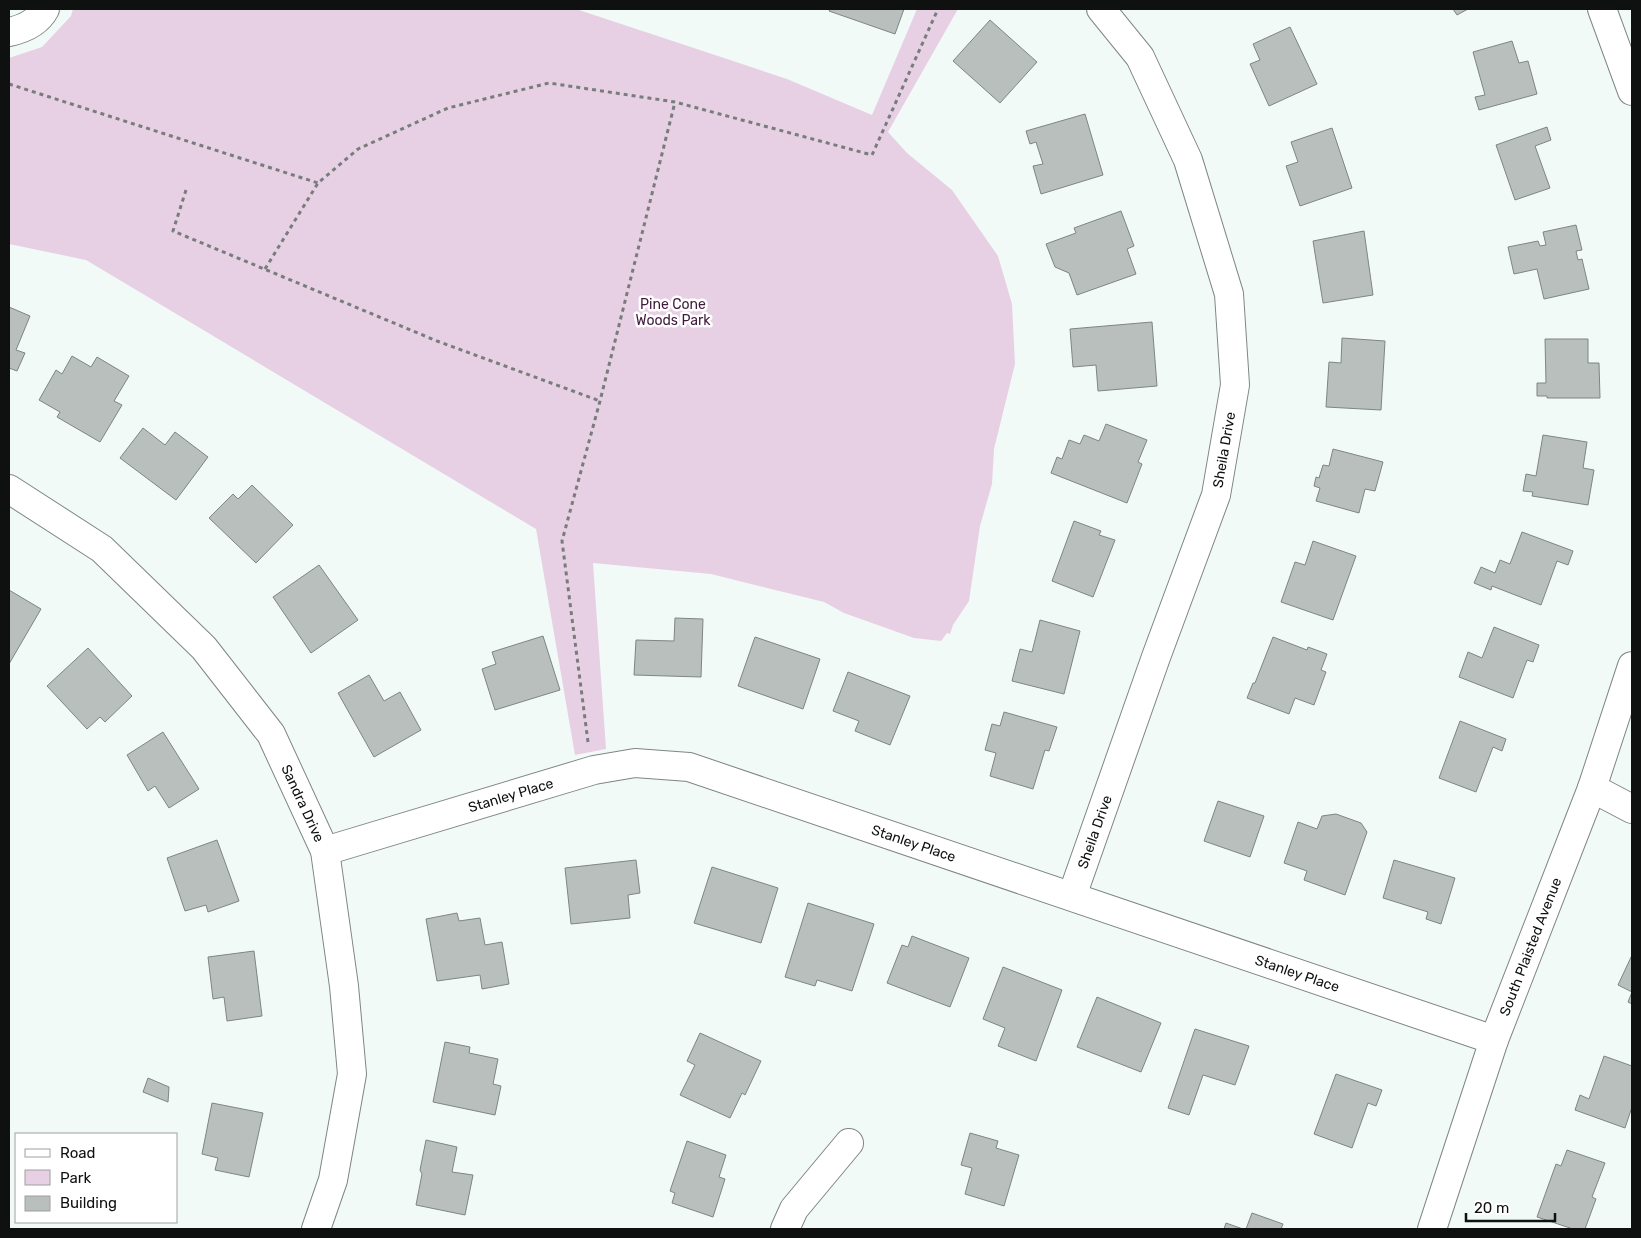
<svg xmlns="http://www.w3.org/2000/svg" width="1641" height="1238" viewBox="0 0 1641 1238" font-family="Rubik,sans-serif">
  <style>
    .green { fill: #e7d0e4 }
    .building { fill: #b8bfbd; stroke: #7e8583 }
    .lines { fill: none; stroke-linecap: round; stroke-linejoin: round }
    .street-casing { stroke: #7f8684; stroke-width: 30 }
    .path { stroke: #787d7c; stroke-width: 3; stroke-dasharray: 4 4; stroke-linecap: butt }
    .street { stroke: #fff; stroke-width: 28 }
    .labels { text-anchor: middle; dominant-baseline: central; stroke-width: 5; stroke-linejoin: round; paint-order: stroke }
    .park-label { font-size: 14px; fill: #401a3d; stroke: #fff }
    .street-label { font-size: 14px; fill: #0e1110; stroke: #fff }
  </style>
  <rect width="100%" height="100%" fill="#f2faf8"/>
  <polygon class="green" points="73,9 576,9 787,79 872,115 917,9 958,9 888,132 907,153 952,190 998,256 1012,304 1015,364 994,449 992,484 980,526 969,601 953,625 950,634 947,633 941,641 914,638 844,613 824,602 711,574 593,563 606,749 575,755 536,529 86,260 9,244 9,58 42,47 71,16"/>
  <g class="building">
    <polygon points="830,9 904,9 895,34 829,11"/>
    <polygon points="1453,9 1468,9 1457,15"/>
    <polygon points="990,20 1037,62 1000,103 953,61"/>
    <polygon points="1290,27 1317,84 1269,106 1250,64 1260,60 1253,44"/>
    <polygon points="1512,41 1519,63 1528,61 1537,94 1479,110 1475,97 1485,95 1473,52"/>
    <polygon points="1085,114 1103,175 1041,194 1033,166 1043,164 1036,142 1030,144 1026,131"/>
    <polygon points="1547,127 1551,140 1535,146 1550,188 1515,200 1496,145"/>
    <polygon points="1332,128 1352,188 1300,206 1286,166 1298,162 1291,142"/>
    <polygon points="1121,211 1134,246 1127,249 1136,274 1077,295 1069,273 1055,267 1046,244 1076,233 1074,228"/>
    <polygon points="1576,225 1582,250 1576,251 1578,260 1582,259 1589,289 1544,299 1537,269 1514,274 1508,247 1538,241 1540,246 1546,245 1543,232"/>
    <polygon points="1364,231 1373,295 1323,303 1313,241"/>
    <polygon points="9,307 30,316 16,350 25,353 17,371 9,368"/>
    <polygon points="1152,322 1157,386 1098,391 1096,365 1073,367 1070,329"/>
    <polygon points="1342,338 1385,341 1381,410 1326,407 1329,362 1341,363"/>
    <polygon points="1545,339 1588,339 1588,363 1599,363 1600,398 1547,398 1547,396 1537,396 1537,383 1546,383"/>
    <polygon points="72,356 91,367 97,357 129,376 114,401 122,405 100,442 57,417 60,412 39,400 56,370 62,374"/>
    <polygon points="1106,424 1147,440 1138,462 1142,464 1127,503 1051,473 1057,457 1062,459 1069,440 1080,444 1084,435 1099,441"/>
    <polygon points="143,428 165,445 175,432 208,457 176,500 120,458"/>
    <polygon points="1543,435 1587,442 1583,468 1594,470 1588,505 1532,496 1533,492 1523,491 1526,474 1536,476"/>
    <polygon points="1333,449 1383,462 1375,491 1365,489 1359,513 1316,501 1320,488 1314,486 1316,477 1319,478 1323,465 1329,466"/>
    <polygon points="252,485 293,525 256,563 209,518 233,494 238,499"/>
    <polygon points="1074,521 1101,531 1099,535 1115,540 1093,597 1052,581"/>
    <polygon points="1522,532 1573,551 1568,565 1557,561 1541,605 1492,586 1491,590 1474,583 1481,567 1495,573 1500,560 1510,564"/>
    <polygon points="1313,541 1356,556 1333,620 1281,602 1295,562 1305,565"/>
    <polygon points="319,565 358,620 311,653 273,597"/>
    <polygon points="9,590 41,609 9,664"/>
    <polygon points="675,618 703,619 701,677 634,675 636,640 674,641"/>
    <polygon points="1040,620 1080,631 1064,694 1012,681 1020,649 1032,652"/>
    <polygon points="1494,627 1539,645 1533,662 1527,660 1513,698 1459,677 1468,652 1482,658"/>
    <polygon points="543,636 560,690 495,710 482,669 496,664 492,652"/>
    <polygon points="755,637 820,659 803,709 738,686"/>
    <polygon points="1273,637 1307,650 1308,647 1327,654 1321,670 1326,672 1314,705 1295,698 1289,714 1247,698 1253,683 1255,683"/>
    <polygon points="88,648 132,696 105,722 100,717 87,729 47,686"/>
    <polygon points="848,672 910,696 890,745 855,731 859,721 833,711"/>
    <polygon points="369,675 384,701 400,692 421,730 374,757 338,693"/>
    <polygon points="1004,712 1057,727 1049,751 1045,750 1033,789 990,776 996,753 985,750 992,724 1000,726"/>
    <polygon points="1460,721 1506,739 1502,751 1493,747 1476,792 1439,778"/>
    <polygon points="163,732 199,789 169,808 155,786 148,791 127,755"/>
    <polygon points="1218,801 1264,816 1250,857 1204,841"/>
    <polygon points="1336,814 1361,823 1367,832 1345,895 1304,880 1307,871 1284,863 1298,822 1317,829 1322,816"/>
    <polygon points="217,840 239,901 208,912 206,905 185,911 167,858"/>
    <polygon points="636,860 640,893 628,895 630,918 571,924 565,868"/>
    <polygon points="1394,860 1455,878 1441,924 1426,919 1428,912 1383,898"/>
    <polygon points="712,867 778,888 761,943 694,923"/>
    <polygon points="808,903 874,924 852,991 817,980 815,986 785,977"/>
    <polygon points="457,913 459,921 480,918 485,945 502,942 509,984 482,989 480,975 437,981 426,919"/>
    <polygon points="912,936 969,958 950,1007 887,983 902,945 908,947"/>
    <polygon points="254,951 262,1016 227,1021 224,997 213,999 208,957"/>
    <polygon points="1632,955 1632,1004 1628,1002 1632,992 1618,985"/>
    <polygon points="1003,967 1062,990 1036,1061 998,1046 1005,1028 983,1019"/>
    <polygon points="1097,997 1161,1023 1141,1072 1077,1047"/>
    <polygon points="1195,1029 1249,1046 1235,1085 1203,1075 1189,1115 1168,1108"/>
    <polygon points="700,1033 761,1061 745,1095 742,1093 730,1118 680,1095 695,1065 687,1061"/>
    <polygon points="445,1042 470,1047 469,1053 498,1059 493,1084 501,1086 495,1115 433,1102"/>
    <polygon points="1604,1056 1632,1066 1632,1107 1625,1128 1575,1110 1580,1095 1589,1099"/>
    <polygon points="1336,1074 1382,1090 1376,1106 1368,1103 1352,1148 1314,1134"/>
    <polygon points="148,1078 169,1087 168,1102 143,1092"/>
    <polygon points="212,1103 263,1113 249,1177 215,1170 218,1158 202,1154"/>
    <polygon points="970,1133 998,1141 996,1148 1019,1155 1004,1206 965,1194 972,1168 961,1165"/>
    <polygon points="426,1140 457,1147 452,1172 473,1175 465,1215 416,1205 422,1174 420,1170"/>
    <polygon points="687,1141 726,1155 719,1177 725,1179 713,1217 672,1203 675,1193 670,1191"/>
    <polygon points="1567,1150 1605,1163 1592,1197 1596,1199 1585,1229 1573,1229 1537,1217 1556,1164 1561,1166"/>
    <polygon points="1252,1213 1283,1224 1281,1229 1246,1229"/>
    <polygon points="1226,1223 1243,1229 1224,1229"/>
  </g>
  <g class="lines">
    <g class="street-casing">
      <g id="street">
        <polyline points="1602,9 1632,91"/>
        <path d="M 9,32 C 23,29 38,22 45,9"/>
        <path id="s1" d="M 9,489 L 102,549 L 204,648 L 271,734 L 325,851 L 344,986 L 352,1074 L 333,1180 L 316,1229"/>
        <polyline points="1592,788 1632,809"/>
        <path id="s2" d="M 325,851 L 594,770 L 635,763 L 689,767 L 1494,1040"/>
        <path id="s3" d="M 1072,896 L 1156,657 L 1216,495 L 1235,385 L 1229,294 L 1188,160 L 1140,57 L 1101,9"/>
        <polyline points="785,1229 794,1209 849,1143"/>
        <path id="s4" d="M 1432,1229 L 1494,1040 L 1592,788 L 1632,666"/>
      </g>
    </g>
    <g class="path">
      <polyline points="9,84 318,183"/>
      <polyline points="186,190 173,231 437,341 600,401"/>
      <polyline points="265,269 318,183 358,149 448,108 549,83 675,102 872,155 938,9"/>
      <polyline points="588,742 562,541 600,401 675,102"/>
    </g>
    <use href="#street" class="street"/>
  </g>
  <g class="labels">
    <g class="park-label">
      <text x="673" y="304">Pine Cone<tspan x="673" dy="16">Woods Park</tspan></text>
    </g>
    <g class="street-label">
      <text stroke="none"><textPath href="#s3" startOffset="472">Sheila Drive</textPath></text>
      <text stroke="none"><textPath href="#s2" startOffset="194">Stanley Place</textPath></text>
      <text stroke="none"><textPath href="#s1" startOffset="438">Sandra Drive</textPath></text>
      <text stroke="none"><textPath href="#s3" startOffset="68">Sheila Drive</textPath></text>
      <text stroke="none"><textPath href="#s2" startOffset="614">Stanley Place</textPath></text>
      <text stroke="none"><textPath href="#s4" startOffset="299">South Plaisted Avenue</textPath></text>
      <text stroke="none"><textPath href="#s2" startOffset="1019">Stanley Place</textPath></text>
    </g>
  </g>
  <rect width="1641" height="1238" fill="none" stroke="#0e1110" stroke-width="20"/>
  <rect x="15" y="1133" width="162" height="90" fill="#ffffff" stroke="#9fa09f"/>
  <rect x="25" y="1149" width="25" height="8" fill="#ffffff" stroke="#9fa09f"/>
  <text x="60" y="1158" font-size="15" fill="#0e1110">Road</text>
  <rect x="25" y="1170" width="25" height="15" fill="#e7d0e4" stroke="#9fa09f"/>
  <text x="60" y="1183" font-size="15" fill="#0e1110">Park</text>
  <rect x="25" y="1196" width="25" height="15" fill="#b8bfbd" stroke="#9fa09f"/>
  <text x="60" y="1208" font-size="15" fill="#0e1110">Building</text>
  <path d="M1466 1213v8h89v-8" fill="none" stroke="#0e1110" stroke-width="2.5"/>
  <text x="1474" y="1213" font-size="15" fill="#0e1110" stroke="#ffffff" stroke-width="4" paint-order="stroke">20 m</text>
</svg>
